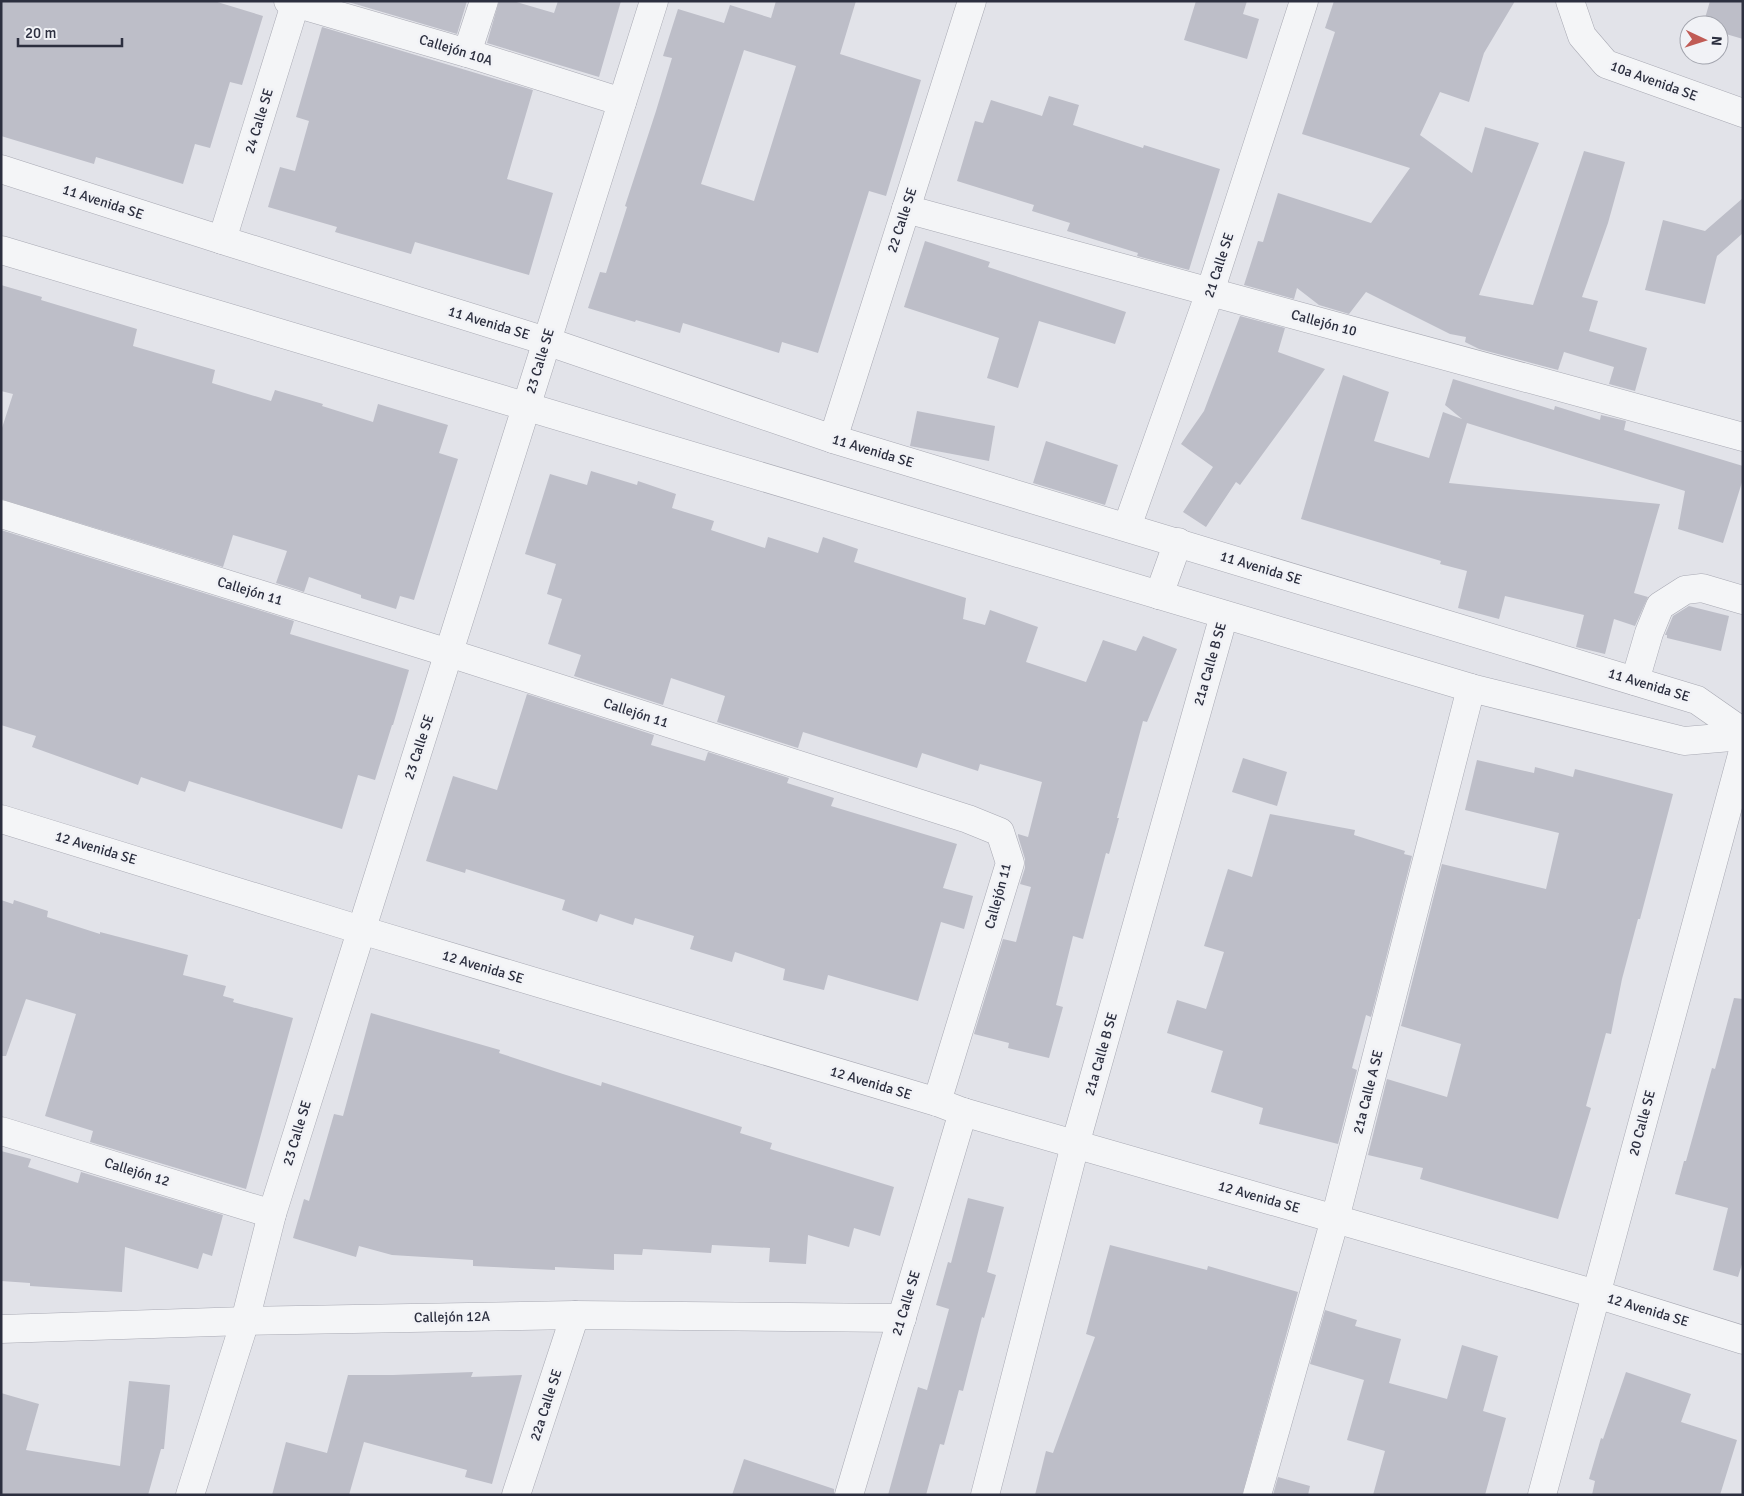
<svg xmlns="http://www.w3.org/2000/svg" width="1744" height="1496" viewBox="0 0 1744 1496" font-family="Signika,sans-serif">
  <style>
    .building { fill: #bdbec8; fill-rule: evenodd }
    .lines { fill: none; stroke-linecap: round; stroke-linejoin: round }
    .minor-casing { stroke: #a8a9b3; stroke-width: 29 }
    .minor { stroke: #f4f5f7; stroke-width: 28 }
    .labels { text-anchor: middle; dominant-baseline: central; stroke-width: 5; stroke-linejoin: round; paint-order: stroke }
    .street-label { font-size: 14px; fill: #2c2f3f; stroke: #f1f2f6 }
  </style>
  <rect width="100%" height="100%" fill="#e2e3e9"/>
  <g class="building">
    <polygon points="1,1 214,1 263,16 242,85 230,82 210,148 195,144 183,184 96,157 94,164 1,136"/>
    <polygon points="345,1 467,1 457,34"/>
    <polygon points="499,1 513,1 554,13 558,1 621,1 599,77 487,43"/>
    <path d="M 776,1 L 856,1 L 840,54 L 921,80 L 886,196 L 869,191 L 818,353 L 782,342 L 779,353 L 683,323 L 680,333 L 636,320 L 635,322 L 588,308 L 600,272 L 606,273 L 627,207 L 625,206 L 656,111 L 672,58 L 663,56 L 678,9 L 724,23 L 730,5 L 771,18 ZM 744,50 L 796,66 L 754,201 L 701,184 Z"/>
    <polygon points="1196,1 1247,1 1243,14 1259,19 1247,59 1184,40"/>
    <polygon points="1334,1 1515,1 1484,53 1469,102 1440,92 1420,135 1472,173 1485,127 1539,143 1479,295 1533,305 1584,151 1625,162 1608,223 1582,297 1598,301 1589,331 1647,348 1635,391 1609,384 1614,367 1564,352 1558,370 1479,349 1465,342 1466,337 1450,334 1366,292 1349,314 1319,305 1297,288 1294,299 1244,285 1258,241 1263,242 1278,193 1371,223 1410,168 1302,134 1335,32 1325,28"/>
    <polygon points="1710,1 1743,1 1743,39 1719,32 1719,25 1703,25"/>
    <polygon points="322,27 533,90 507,179 553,193 529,275 415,242 411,254 335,232 337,227 268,207 280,167 295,171 309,121 296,117"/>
    <polygon points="1049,96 1079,105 1073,125 1143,148 1144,145 1220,169 1189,270 1137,256 1138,253 1067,231 1070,223 1032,211 1034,205 957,181 975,121 983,123 991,100 1042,116"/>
    <polygon points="1743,198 1743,233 1717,256 1705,304 1645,290 1663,220 1705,231"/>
    <polygon points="925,241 990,262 988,267 1126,312 1115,344 1039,321 1018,388 987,378 999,338 904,307"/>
    <polygon points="1,285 42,297 41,300 137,329 133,346 215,370 212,383 271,401 275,390 323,404 322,406 373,422 378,404 448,425 439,453 458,459 414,600 400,596 396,609 361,598 361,595 309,577 304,592 276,583 287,551 233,535 223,567 1,499 1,431 13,394 1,391"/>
    <polygon points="1240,316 1285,328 1278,352 1325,369 1240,485 1236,482 1206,527 1183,512 1213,467 1181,444 1204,411"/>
    <polygon points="1343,375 1389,392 1374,441 1429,458 1443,412 1462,419 1445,405 1453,379 1554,410 1555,406 1600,420 1601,415 1626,421 1624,430 1743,466 1743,479 1723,543 1678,529 1685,491 1467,423 1449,483 1660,504 1634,593 1648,597 1635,626 1614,619 1605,654 1576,647 1584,615 1505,596 1499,619 1458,608 1467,571 1440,564 1441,561 1301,519"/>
    <polygon points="917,411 995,426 989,461 910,446"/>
    <polygon points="1046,441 1118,465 1105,505 1033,483"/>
    <polygon points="591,471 637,485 638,481 676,494 672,508 714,521 711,530 765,548 768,537 818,553 823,537 858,549 854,562 966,598 963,619 985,625 990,610 1038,627 1026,662 1086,682 1103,640 1136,651 1143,636 1177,649 1147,722 1143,721 1117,818 1119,818 1109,854 1106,853 1083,939 1073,936 1056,1005 1063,1007 1049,1058 1008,1048 1009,1043 974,1034 1003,939 1016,942 1031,887 1020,884 1025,868 1025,859 1018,836 1018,834 1028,837 1042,782 980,764 978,771 922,753 917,768 803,732 798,748 717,722 725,696 671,678 663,705 574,676 581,655 548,644 562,599 547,594 556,564 525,554 550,474 587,485"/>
    <polygon points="1,530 294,621 290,634 409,670 393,725 392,725 375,780 358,775 342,829 189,781 185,792 141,777 138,785 32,747 36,736 1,725"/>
    <polygon points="1689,606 1729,616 1721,651 1667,638 1667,635 1665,635 1673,616"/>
    <polygon points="527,694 654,735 651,745 705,761 708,752 789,778 787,783 834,798 831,806 957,844 943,888 973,896 964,929 941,922 918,1001 828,975 824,990 783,980 785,969 735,952 732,962 690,949 694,936 635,918 633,925 600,914 597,922 562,910 565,900 466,869 465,873 426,861 453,776 497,790"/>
    <polygon points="1243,758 1287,772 1277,806 1232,792"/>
    <polygon points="1477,760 1534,773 1535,767 1573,777 1575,769 1673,794 1640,919 1638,919 1622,979 1611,1034 1606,1033 1586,1106 1591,1108 1558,1219 1420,1179 1423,1168 1368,1155 1387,1079 1447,1097 1461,1044 1401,1026 1442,864 1546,889 1559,833 1465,810"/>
    <polygon points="1270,814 1355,830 1354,835 1405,851 1404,854 1412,856 1371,1017 1366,1015 1352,1068 1357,1070 1338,1144 1259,1124 1263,1108 1211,1092 1223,1051 1167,1033 1177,1000 1206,1009 1224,952 1204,946 1228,869 1252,877"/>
    <polygon points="1,900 13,904 14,900 48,911 47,917 100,934 100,932 188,955 183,975 226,986 223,996 234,999 233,1002 293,1018 246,1189 90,1142 93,1131 45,1116 76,1014 26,999 6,1056 1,1056"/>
    <polygon points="1734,998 1743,999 1743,1261 1738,1277 1713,1270 1728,1208 1675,1194 1684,1161 1686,1161 1712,1068 1715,1069"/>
    <polygon points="371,1013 500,1050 499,1053 563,1074 601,1086 602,1082 742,1127 740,1133 772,1143 770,1149 894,1187 880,1236 854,1228 849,1247 808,1235 806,1264 769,1262 770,1248 712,1245 711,1253 643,1249 642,1255 614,1254 614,1270 555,1267 555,1270 473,1266 473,1260 392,1255 359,1246 356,1257 293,1238 304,1199 309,1201 334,1114 343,1116"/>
    <polygon points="1,1151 31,1159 28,1167 78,1183 81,1172 223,1215 212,1256 203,1253 198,1269 125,1247 122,1292 30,1286 30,1283 1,1281"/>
    <polygon points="968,1198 1004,1207 987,1272 996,1275 984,1318 982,1317 963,1391 959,1390 944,1445 940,1444 926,1495 888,1495 918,1387 927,1390 949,1309 936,1305 948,1262 951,1263"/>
    <polygon points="1110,1245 1207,1270 1208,1266 1298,1292 1242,1495 1035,1495 1046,1451 1053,1453 1095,1337 1086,1334"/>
    <polygon points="1325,1310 1357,1320 1355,1326 1401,1339 1389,1383 1447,1399 1462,1345 1498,1356 1483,1411 1506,1418 1485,1495 1373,1495 1385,1451 1347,1440 1364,1380 1310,1364"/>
    <polygon points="473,1372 471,1377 522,1375 492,1484 465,1477 467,1470 364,1442 349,1495 272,1495 286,1442 327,1453 348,1375 393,1375"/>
    <polygon points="1626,1372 1691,1394 1681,1422 1737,1440 1720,1495 1592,1495 1595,1481 1589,1479 1601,1438 1603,1439"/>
    <polygon points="129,1381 170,1385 164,1449 161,1449 148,1495 1,1495 1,1393 39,1404 26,1450 120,1466"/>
    <polygon points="744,1459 834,1489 834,1495 732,1495"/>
    <polygon points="1278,1477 1310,1486 1308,1495 1273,1495"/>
  </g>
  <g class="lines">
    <g class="minor-casing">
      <g id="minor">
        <polyline points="288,1 467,53 622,102"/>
        <polyline points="1570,1 1582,36 1606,64 1743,113"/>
        <polyline points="467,53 484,1"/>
        <polyline points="1,169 222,240 546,341 833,439 1697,700 1743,732"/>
        <polyline points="906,209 1743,437"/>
        <polyline points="222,240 296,1"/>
        <polyline points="1,250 1471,688 1684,741 1743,736"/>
        <polyline points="833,439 972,1"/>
        <polyline points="1,514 449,653 968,819 1000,832 1010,863 937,1102"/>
        <polyline points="1127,527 1210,292 1304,1"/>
        <polyline points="1159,595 1178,542"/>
        <polyline points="1635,681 1649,633 1660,606 1685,590 1702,588 1743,600"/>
        <polyline points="1,819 361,930 937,1102 963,1112 1596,1294 1743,1340"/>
        <polyline points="1,1131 272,1214"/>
        <polyline points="1,1329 245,1321 575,1315 902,1318"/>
        <polyline points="190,1495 245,1321 272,1214 654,1"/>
        <polyline points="516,1495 575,1315"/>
        <polyline points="849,1495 963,1112"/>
        <polyline points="985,1495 1075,1145 1224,615"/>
        <polyline points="1257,1495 1335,1219 1471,688"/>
        <polyline points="1542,1495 1743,751"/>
      </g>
    </g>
    <use href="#minor" class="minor"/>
  </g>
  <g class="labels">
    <g class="street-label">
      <text transform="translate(456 50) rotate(17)">Callejón 10A</text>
      <text transform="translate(1654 81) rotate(20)">10a Avenida SE</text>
      <text transform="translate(259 121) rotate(-73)">24 Calle SE</text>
      <text transform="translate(103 202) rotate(18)">11 Avenida SE</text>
      <text transform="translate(902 220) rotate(-72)">22 Calle SE</text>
      <text transform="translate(1219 265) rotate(-72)">21 Calle SE</text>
      <text transform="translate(489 323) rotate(17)">11 Avenida SE</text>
      <text transform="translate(1324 323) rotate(15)">Callejón 10</text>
      <text transform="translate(540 361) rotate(-73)">23 Calle SE</text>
      <text transform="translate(873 451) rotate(17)">11 Avenida SE</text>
      <text transform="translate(1261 568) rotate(17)">11 Avenida SE</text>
      <text transform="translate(250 591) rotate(17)">Callejón 11</text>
      <text transform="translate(1210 664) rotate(-74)">21a Calle B SE</text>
      <text transform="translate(1649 685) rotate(17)">11 Avenida SE</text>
      <text transform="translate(636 713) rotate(18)">Callejón 11</text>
      <text transform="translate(419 747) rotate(-72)">23 Calle SE</text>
      <text transform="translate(96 848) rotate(17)">12 Avenida SE</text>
      <text transform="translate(998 896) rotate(-75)">Callejón 11</text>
      <text transform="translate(483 967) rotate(17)">12 Avenida SE</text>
      <text transform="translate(1101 1054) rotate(-74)">21a Calle B SE</text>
      <text transform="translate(871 1083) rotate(17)">12 Avenida SE</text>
      <text transform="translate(1368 1092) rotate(-76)">21a Calle A SE</text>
      <text transform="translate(1642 1123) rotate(-75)">20 Calle SE</text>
      <text transform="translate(297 1133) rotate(-73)">23 Calle SE</text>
      <text transform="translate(137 1172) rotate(17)">Callejón 12</text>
      <text transform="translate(1259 1197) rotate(16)">12 Avenida SE</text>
      <text transform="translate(906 1303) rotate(-73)">21 Calle SE</text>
      <text transform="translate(1648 1310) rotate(17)">12 Avenida SE</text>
      <text transform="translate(452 1317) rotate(-1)">Callejón 12A</text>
      <text transform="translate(546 1405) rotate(-72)">22a Calle SE</text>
    </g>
  </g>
  <rect width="1744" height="1496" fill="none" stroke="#2c2f3f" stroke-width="5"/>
  <g transform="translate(1704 40) rotate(94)"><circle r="24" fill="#f1f2f6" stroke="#a2a4ad"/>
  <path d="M0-4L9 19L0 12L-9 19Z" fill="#c05b55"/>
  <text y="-8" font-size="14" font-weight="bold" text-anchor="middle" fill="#2c2f3f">N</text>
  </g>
  <path d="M18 38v8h104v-8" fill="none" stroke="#2c2f3f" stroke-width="2.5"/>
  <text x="25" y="38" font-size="15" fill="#2c2f3f" stroke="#f1f2f6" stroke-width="4" paint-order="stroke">20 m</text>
</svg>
